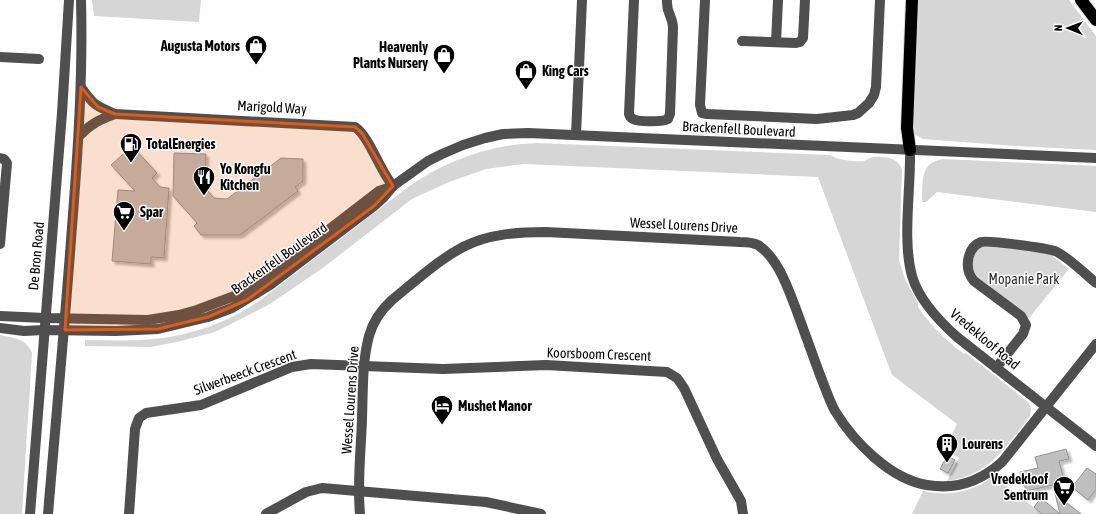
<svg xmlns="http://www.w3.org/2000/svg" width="1096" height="514" viewBox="0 0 1096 514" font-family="'Asap Condensed',sans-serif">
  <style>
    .green { fill: #d6d6d6 }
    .building { fill: #bfbfbf; stroke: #939393; filter: url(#shadow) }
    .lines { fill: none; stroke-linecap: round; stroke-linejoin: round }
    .highway-casing { stroke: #dbdbdb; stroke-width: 14 }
    .minor { stroke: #4f4f4f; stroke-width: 10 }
    .highway { stroke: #000; stroke-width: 12 }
    .marked { fill: #e8590c; fill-opacity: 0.2; stroke: #e8590c; stroke-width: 3; stroke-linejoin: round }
    .labels { text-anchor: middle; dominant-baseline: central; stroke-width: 3; stroke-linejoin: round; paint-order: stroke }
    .poi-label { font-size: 14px; font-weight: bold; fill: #000; stroke: #fff; text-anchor: start }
    .street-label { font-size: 14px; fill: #000; stroke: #fff }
    .park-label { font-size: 14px; fill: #2d2d2d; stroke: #fff }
  </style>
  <defs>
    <filter id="shadow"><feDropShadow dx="3" dy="3" stdDeviation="1" flood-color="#0004"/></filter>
  </defs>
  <rect width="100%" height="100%" fill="#fff"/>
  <g class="green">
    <polygon points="92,0 201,0 199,22 94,16"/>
    <polygon points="917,0 1069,0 1096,36 1096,150 1015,146 923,139 915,135 912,130"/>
    <path d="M 537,143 L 830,155 C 837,160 854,162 864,161 C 867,160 870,158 873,157 C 885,156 899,158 902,170 L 899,260 L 905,279 L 918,303 L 918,307 C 931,326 946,340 964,354 L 966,353 L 1028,402 L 1031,409 L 1030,416 C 1006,447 989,476 947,481 L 959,458 L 944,450 L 957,424 L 892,375 L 818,177 L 524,164 L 486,169 L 449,182 L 412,199 L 324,267 L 270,304 L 215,332 L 181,341 L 151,347 L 85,346 L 85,340 C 103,340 122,341 140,340 C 184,338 228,324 263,298 L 404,190 C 444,161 487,145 537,143 Z"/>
    <path d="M 943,159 L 1096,166 L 1096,212 L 937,192 L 926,202 L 922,202 C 923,182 919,163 943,159 Z"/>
    <polygon points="985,245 1049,253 1069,269 1029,318 976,276 972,264 975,253 981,247"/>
    <path d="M 0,335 C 14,338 26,338 32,353 L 22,514 L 0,514 Z"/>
    <path d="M 994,476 L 1042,514 L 912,514 L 923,491 C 949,497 973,492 994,476 Z"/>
  </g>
  <g class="building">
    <polygon points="132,146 157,173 152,178 160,187 169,188 164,258 151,257 151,264 112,261 118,190 135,191 111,165"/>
    <polygon points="174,153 206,154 205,188 214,198 227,199 281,158 303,159 303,181 295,187 298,191 240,235 201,235 194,226 197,223 173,196"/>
    <polygon points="1066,449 1069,459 1059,461 1066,487 1058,496 1081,514 1042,514 1034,507 1041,498 1060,514 1053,485 1026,491 1023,479 1021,479 1020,472 1038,468 1035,457"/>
    <polygon points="947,456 955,460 948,473 940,469"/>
    <polygon points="1087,468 1096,474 1096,489 1088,500 1072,487"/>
  </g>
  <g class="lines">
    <g class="highway-casing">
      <g id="highway">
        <polyline points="1081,0 1096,20"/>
        <polyline points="910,150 907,128 912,0"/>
      </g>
    </g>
    <g class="minor">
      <path d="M 634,0 L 629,114 C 630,117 630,117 633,119 C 638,122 663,122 668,119 L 670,114 L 673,28 C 673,16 666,14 667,0"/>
      <polyline points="705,0 700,105 702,113 707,114 817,119 853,115 858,113 869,103 874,95 876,87 880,0"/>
      <polyline points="742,41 796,43 800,42 803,38 805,0"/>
      <polyline points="776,42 778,0"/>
      <polyline points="0,57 39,59"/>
      <path d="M 81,87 C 93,105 96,106 115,114 L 355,127 C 369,136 380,171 393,186"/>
      <polyline points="576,135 582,0"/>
      <path d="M 79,136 C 90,124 101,119 115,114"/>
      <path d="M 910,150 C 911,189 902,240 912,276 C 919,300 939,321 957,337 L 1096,446"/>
      <polyline points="0,158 4,159 7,163 0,244"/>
      <polyline points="0,316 45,318 148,320 179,315 197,310 237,295 266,278 379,191 391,187"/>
      <polyline points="0,328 24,331 44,330 116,331 158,329 208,317 232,308 270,285 374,206 383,198 393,186 428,161 442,154 463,145 485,138 503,134 528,133 1096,158"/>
      <path d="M 996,368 L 1023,334 L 1026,325 L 1021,316 L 974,281 C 969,275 967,269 968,261 C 969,253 973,245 981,242 C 989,240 1046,248 1055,251 C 1067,256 1085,274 1096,283"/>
      <polyline points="30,514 62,113 69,0"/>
      <path d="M 48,514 C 56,418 65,323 72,227 C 78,151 83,76 81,0"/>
      <polyline points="129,514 135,429 139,418 146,413 201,405 292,367 311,364 443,369 546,365 667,372 677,378 684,388 717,459 741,501 743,514"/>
      <polyline points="266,514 306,492 322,488 486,502 541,514"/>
      <path d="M 360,514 C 357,482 361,450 362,419 C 363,391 362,362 369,336 C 373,321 381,310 392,300 C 414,282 437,261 463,247 C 488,234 518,232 546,232 L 740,242 C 746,242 752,242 758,245 C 778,258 788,288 796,309 C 804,331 812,353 820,375 C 825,387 829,400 835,411 C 854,442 890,479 927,485 C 956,490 980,482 1002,462 L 1096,344"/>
    </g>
    <use href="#highway" class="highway"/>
  </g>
  <path class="marked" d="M 81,87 L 98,107 L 115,114 L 355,127 L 362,133 L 393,186 L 374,206 L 247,300 L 208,317 L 158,329 L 65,330 Z"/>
  <defs>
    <g id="shop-pin" transform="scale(1.15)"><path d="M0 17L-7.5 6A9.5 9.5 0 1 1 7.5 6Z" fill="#000" stroke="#fff"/><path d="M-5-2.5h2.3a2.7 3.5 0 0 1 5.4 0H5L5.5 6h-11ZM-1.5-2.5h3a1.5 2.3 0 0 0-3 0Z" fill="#fff"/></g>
    <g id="fuel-pin" transform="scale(1.15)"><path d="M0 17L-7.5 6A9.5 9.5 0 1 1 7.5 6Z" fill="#000" stroke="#fff"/><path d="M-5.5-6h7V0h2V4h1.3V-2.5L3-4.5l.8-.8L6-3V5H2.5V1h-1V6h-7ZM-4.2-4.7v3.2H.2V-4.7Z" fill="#fff"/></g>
    <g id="restaurant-pin" transform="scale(1.15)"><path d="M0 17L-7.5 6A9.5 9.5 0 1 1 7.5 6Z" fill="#000" stroke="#fff"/><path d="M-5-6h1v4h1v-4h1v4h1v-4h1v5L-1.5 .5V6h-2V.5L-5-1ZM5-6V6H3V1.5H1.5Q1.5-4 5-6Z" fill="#fff"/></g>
    <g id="supermarket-pin" transform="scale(1.15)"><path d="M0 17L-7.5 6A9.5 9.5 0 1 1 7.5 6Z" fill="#000" stroke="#fff"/><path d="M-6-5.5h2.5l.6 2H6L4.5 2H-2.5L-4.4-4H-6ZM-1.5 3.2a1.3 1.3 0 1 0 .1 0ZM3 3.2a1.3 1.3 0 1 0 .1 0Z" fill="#fff"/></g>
    <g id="hotel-pin" transform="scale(1.15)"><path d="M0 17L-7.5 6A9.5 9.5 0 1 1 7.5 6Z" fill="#000" stroke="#fff"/><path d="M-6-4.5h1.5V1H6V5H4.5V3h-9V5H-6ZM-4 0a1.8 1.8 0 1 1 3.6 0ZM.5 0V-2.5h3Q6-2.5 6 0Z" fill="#fff"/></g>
    <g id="building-pin" transform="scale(1.15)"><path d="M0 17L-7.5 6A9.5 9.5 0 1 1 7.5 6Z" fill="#000" stroke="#fff"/><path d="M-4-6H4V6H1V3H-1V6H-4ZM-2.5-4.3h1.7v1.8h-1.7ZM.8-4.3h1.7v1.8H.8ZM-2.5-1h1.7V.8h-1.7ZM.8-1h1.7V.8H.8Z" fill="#fff"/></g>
  </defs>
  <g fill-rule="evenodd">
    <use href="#shop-pin" x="256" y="46"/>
    <use href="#shop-pin" x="444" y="55"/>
    <use href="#shop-pin" x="526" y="71"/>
    <use href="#fuel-pin" x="131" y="144"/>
    <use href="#restaurant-pin" x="204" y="177"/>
    <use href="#supermarket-pin" x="124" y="212"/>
    <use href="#hotel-pin" x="442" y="406"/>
    <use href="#building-pin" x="947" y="444"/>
    <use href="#supermarket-pin" x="1064" y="487"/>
  </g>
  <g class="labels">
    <g class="poi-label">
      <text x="240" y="46" text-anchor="end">Augusta Motors</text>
      <text x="428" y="47" text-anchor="end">Heavenly<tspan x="428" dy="16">Plants Nursery</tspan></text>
      <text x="542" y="71">King Cars</text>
      <text x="146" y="144">TotalEnergies</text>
      <text x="220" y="169">Yo Kongfu<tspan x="220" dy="16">Kitchen</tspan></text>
      <text x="140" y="212">Spar</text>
      <text x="458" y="406">Mushet Manor</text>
      <text x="962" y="444">Lourens</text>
      <text x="1048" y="479" text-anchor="end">Vredekloof<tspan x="1048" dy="16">Sentrum</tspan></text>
    </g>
    <g class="street-label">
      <text transform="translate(272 107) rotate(3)">Marigold Way</text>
      <text transform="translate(739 129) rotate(3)">Brackenfell Boulevard</text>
      <text transform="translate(684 225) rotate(3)">Wessel Lourens Drive</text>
      <text transform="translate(36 256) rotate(-85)">De Bron Road</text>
      <text transform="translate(279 258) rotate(-35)">Brackenfell Boulevard</text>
      <text transform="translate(985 339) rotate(40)">Vredekloof Road</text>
      <text transform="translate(599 354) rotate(2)">Koorsboom Crescent</text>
      <text transform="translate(245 372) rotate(-20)">Silwerbeeck Crescent</text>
      <text transform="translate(350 400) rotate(-86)">Wessel Lourens Drive</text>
    </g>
    <g class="park-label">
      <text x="1024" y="279">Mopanie Park</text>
    </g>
  </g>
  <g transform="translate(1068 28) rotate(271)" stroke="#ffffff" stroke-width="3" paint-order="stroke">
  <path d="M0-3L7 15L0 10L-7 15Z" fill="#000000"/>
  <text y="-6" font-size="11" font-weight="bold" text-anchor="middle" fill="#000000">N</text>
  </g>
</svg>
